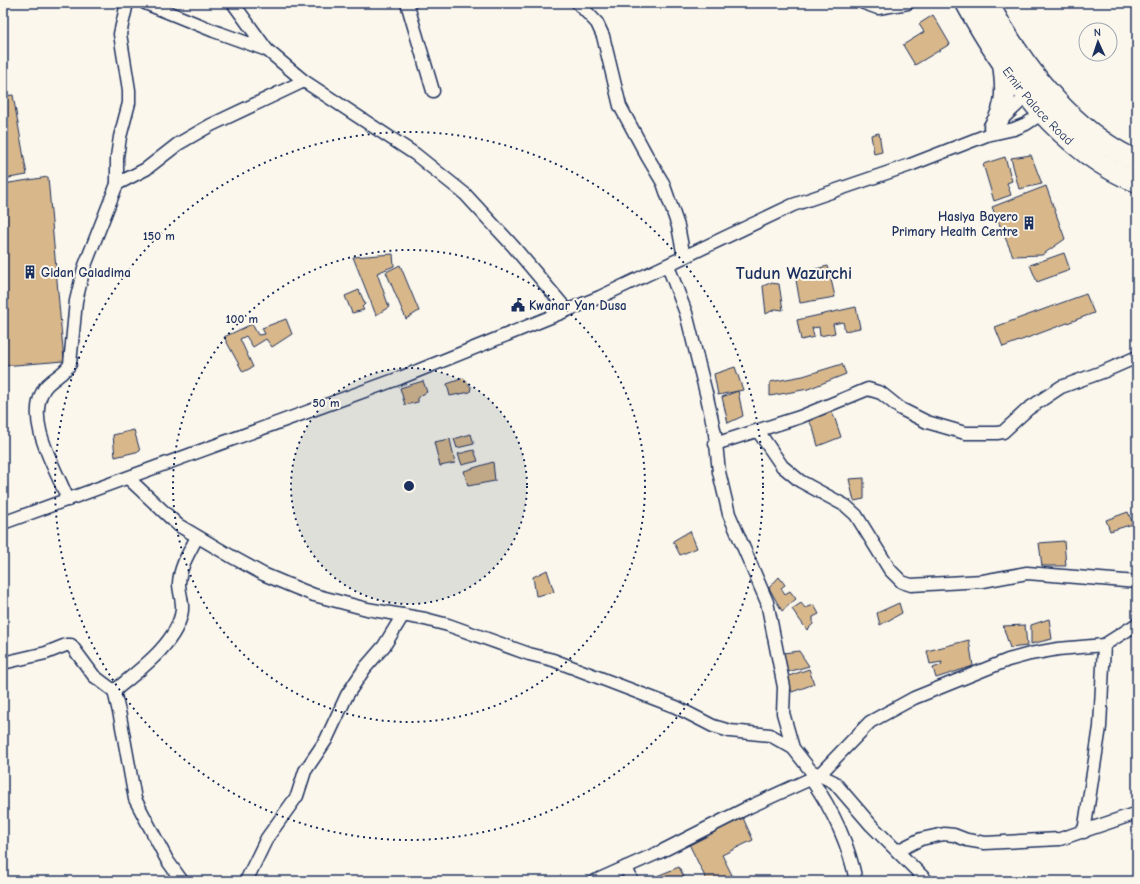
<svg xmlns="http://www.w3.org/2000/svg" width="1140" height="884" viewBox="0 0 1140 884" font-family="'Comic Neue',sans-serif">
  <style>
    .building { fill: #d8b88b; stroke: #1b2f5e }
    .lines { fill: none; stroke-linecap: round; stroke-linejoin: round }
    .street-casing { stroke: #1b2f5e; stroke-width: 15 }
    .primary-casing { stroke: #1b2f5e; stroke-width: 23 }
    .street { stroke: #fbf7ec; stroke-width: 12 }
    .primary { stroke: #fbf7ec; stroke-width: 20 }
    .ring { fill: none; stroke: #1b2f5e; stroke-width: 2; stroke-dasharray: 2 4 }
    .labels { text-anchor: middle; dominant-baseline: central; stroke-width: 4; stroke-linejoin: round; paint-order: stroke }
    .street-label { font-size: 13px; fill: #1b2f5e; stroke: #fbf7ec }
    .poi-label { font-size: 13px; font-weight: bold; fill: #1b2f5e; stroke: #fbf7ec; text-anchor: start }
    .district-label { font-size: 17px; font-weight: bold; fill: #1b2f5e; stroke: #fbf7ec }
    .centre { fill: #1b2f5e; stroke: #fbf7ec; stroke-width: 2 }
    .ring-label { font-size: 12px; text-anchor: middle; font-weight: bold; fill: #1b2f5e; stroke: #fbf7ec; stroke-width: 4; stroke-linejoin: round; paint-order: stroke }
  </style>
  <rect width="100%" height="100%" fill="#fbf7ec"/>
  <filter id="ink" filterUnits="userSpaceOnUse"><feTurbulence type="fractalNoise" baseFrequency=".025" numOctaves="2"/><feDisplacementMap in="SourceGraphic" scale="8" xChannelSelector="R" yChannelSelector="G"/><feConvolveMatrix kernelMatrix="1 2 1 2 8 2 1 2 1" color-interpolation-filters="sRGB"/></filter>
  <g filter="url(#ink)">
    <g class="building">
      <polygon points="933,15 950,44 915,65 903,45 924,32 919,24"/>
      <polygon points="13,95 27,175 3,179 3,96"/>
      <polygon points="879,133 882,152 874,154 871,135"/>
      <polygon points="1031,155 1042,184 1019,189 1011,158"/>
      <polygon points="1005,157 1012,181 1007,183 1011,195 994,201 983,164"/>
      <polygon points="48,177 64,361 3,366 3,184"/>
      <polygon points="1046,186 1065,239 1042,255 1013,256 992,207"/>
      <polygon points="1064,253 1070,270 1037,282 1030,265"/>
      <polygon points="393,254 394,266 377,273 389,307 376,315 353,257"/>
      <polygon points="400,265 419,311 406,319 386,272"/>
      <polygon points="828,266 835,297 800,303 795,274"/>
      <polygon points="770,283 779,284 783,310 775,309 766,314 763,286"/>
      <polygon points="359,290 365,304 362,307 364,310 352,313 345,296"/>
      <polygon points="1086,294 1094,313 1003,347 995,327"/>
      <polygon points="856,307 860,328 845,331 843,322 833,324 835,333 820,336 819,327 812,328 814,337 801,340 797,320"/>
      <polygon points="286,319 292,334 272,347 266,339 253,347 246,336 240,339 253,367 243,372 224,337 252,324 258,335 265,334 262,328"/>
      <polygon points="842,364 846,374 808,389 770,396 770,382 803,376"/>
      <polygon points="735,367 743,390 718,395 714,374"/>
      <polygon points="464,378 471,387 470,392 450,396 447,384"/>
      <polygon points="423,381 427,392 418,397 418,402 405,405 400,388"/>
      <polygon points="738,391 743,416 728,423 722,397"/>
      <polygon points="829,407 835,419 841,437 818,446 813,428 806,416"/>
      <polygon points="134,430 140,451 115,457 113,435"/>
      <polygon points="471,434 474,444 457,448 454,439"/>
      <polygon points="450,439 455,463 440,466 434,442"/>
      <polygon points="474,450 478,461 462,465 458,454"/>
      <polygon points="493,462 495,481 468,486 464,471"/>
      <polygon points="864,478 864,499 854,501 849,479"/>
      <polygon points="1128,512 1133,524 1110,531 1106,520"/>
      <polygon points="690,531 697,548 680,555 673,541"/>
      <polygon points="1064,541 1066,566 1042,566 1039,543"/>
      <polygon points="547,570 554,592 536,596 533,577"/>
      <polygon points="779,577 785,585 781,588 785,594 790,591 796,599 782,611 769,588"/>
      <polygon points="801,603 805,608 814,605 819,614 813,617 813,624 807,630 792,609"/>
      <polygon points="899,603 902,613 880,625 877,613"/>
      <polygon points="1049,619 1052,639 1031,644 1031,625"/>
      <polygon points="1025,625 1027,646 1010,648 1003,626"/>
      <polygon points="969,640 973,666 936,678 933,668 941,665 942,662 930,664 927,651"/>
      <polygon points="799,651 809,666 788,672 783,653"/>
      <polygon points="809,669 814,684 792,692 786,677"/>
      <polygon points="743,818 753,840 722,855 732,875 719,881 707,881 689,844"/>
      <polygon points="679,867 686,881 659,881 657,876"/>
    </g>
    <g class="lines">
      <g class="street-casing">
        <g id="street">
          <polyline points="145,3 214,31 267,50"/>
          <polyline points="233,3 267,50 304,81 415,154 465,194 513,246 567,310"/>
          <polyline points="407,3 433,91"/>
          <polyline points="578,3 597,23 603,36 620,106 647,156 663,183 678,226 684,257"/>
          <polyline points="864,3 878,8 908,3"/>
          <polyline points="1002,119 1032,91"/>
          <polyline points="117,184 146,169 178,144 211,125 304,81"/>
          <polyline points="668,266 686,313 707,397 715,434 719,472 729,514 767,602 784,687 783,713 793,748 811,771 834,782 871,825 927,881"/>
          <polyline points="758,431 782,466 800,481 846,506 856,515 890,570 902,582 911,585 983,581 1027,573 1137,582"/>
          <polyline points="715,444 800,417 868,389 881,393 901,409 927,422 965,433 997,433 1003,432 1028,409 1061,387 1105,371 1137,357"/>
          <polyline points="128,478 178,525 234,558 263,574 294,587 314,595 367,609 425,619 448,625 529,654 553,660 676,707 713,726 730,731 770,735 793,748"/>
          <path d="M 68,500 C 57,470 24,421 44,389 C 50,379 64,375 70,364 L 76,301 L 84,268 L 117,184 L 117,157 L 120,137 L 129,103 L 129,90 L 120,34 L 127,3"/>
          <polyline points="3,523 400,378 600,297 793,205 910,165 987,135 1014,129 1026,124 1047,110"/>
          <polyline points="3,663 46,653 66,645 71,645 94,676 114,691 120,716 135,799 167,860 182,881"/>
          <path d="M 114,691 C 138,671 178,643 182,610 C 183,601 179,592 179,583 C 180,566 190,551 197,537"/>
          <path d="M 811,779 C 832,809 849,845 856,881"/>
          <polyline points="1084,832 1100,727 1104,645"/>
          <polyline points="897,851 921,839 944,834 954,835 967,840 985,843 1060,839 1137,813"/>
          <polyline points="626,867 632,881"/>
          <polyline points="246,881 267,838 297,796 305,771 326,740 347,695 365,668 384,646 403,615"/>
          <polyline points="595,881 662,851 749,807 819,775 870,722 914,698 1008,660 1030,654 1058,649 1104,645 1137,624"/>
        </g>
      </g>
      <g class="primary-casing">
        <g id="primary">
          <path id="s1" d="M 966,3 C 1003,72 1062,153 1137,182"/>
          <path d="M 988,3 C 1022,65 1071,131 1137,161"/>
          <path d="M 994,127 C 1008,106 1006,87 1003,63"/>
        </g>
      </g>
      <use href="#street" class="street"/>
      <use href="#primary" class="primary"/>
    </g>
  </g>
  <circle cx="409" cy="486" r="118" fill="#1b2f5e" fill-opacity=".12"/>
  <g class="ring">
    <circle cx="409" cy="486" r="118"/>
    <circle cx="409" cy="486" r="236"/>
    <circle cx="409" cy="486" r="354"/>
  </g>
  <defs>
    <g id="building-bare" transform="scale(1.08)"><path d="M-4-6H4V6H1V3H-1V6H-4ZM-2.5-4.3h1.7v1.8h-1.7ZM.8-4.3h1.7v1.8H.8ZM-2.5-1h1.7V.8h-1.7ZM.8-1h1.7V.8H.8Z" fill="#1b2f5e" stroke="#fbf7ec" stroke-width="2.5" paint-order="stroke"/></g>
    <g id="civic-bare" transform="scale(1.08)"><path d="M-.6-6.5H3V-4.5H.6V-3L4-1V1h2V6H-6V1h2V-1L-.6-3ZM-1.2 2.5V6h2.4V2.5Z" fill="#1b2f5e" stroke="#fbf7ec" stroke-width="2.5" paint-order="stroke"/></g>
  </defs>
  <g fill-rule="evenodd">
    <use href="#building-bare" x="1029" y="223"/>
    <use href="#building-bare" x="30" y="272"/>
    <use href="#civic-bare" x="518" y="305"/>
  </g>
  <g class="labels">
    <g class="street-label">
      <text stroke="none"><textPath href="#s1" startOffset="126">Emir Palace Road</textPath></text>
    </g>
    <g class="poi-label">
      <text x="1018" y="216" text-anchor="end">Hasiya Bayero<tspan x="1018" dy="15">Primary Health Centre</tspan></text>
      <text x="41" y="272">Gidan Galadima</text>
      <text x="529" y="305">Kwanar Yan Dusa</text>
    </g>
    <g class="district-label">
      <text x="794" y="273">Tudun Wazurchi</text>
    </g>
  </g>
  <circle cx="409" cy="486" r="6" class="centre"/>
  <g class="ring-label">
    <text x="159" y="240">150 m</text>
    <text x="242" y="323">100 m</text>
    <text x="326" y="407">50 m</text>
  </g>
  <rect width="1140" height="884" fill="none" stroke="#fbf7ec" stroke-width="16"/>
  <rect x="8" y="8" width="1124" height="868" fill="none" stroke="#1b2f5e" stroke-width="1.5" filter="url(#ink)"/>
  <g transform="translate(1098 42) rotate(357)"><circle r="19" fill="#fbf7ec" stroke="#a1a7b3"/>
  <path d="M0-3L7 15L0 10L-7 15Z" fill="#1b2f5e"/>
  <text y="-6" font-size="11" font-weight="bold" text-anchor="middle" fill="#1b2f5e">N</text>
  </g>
</svg>
